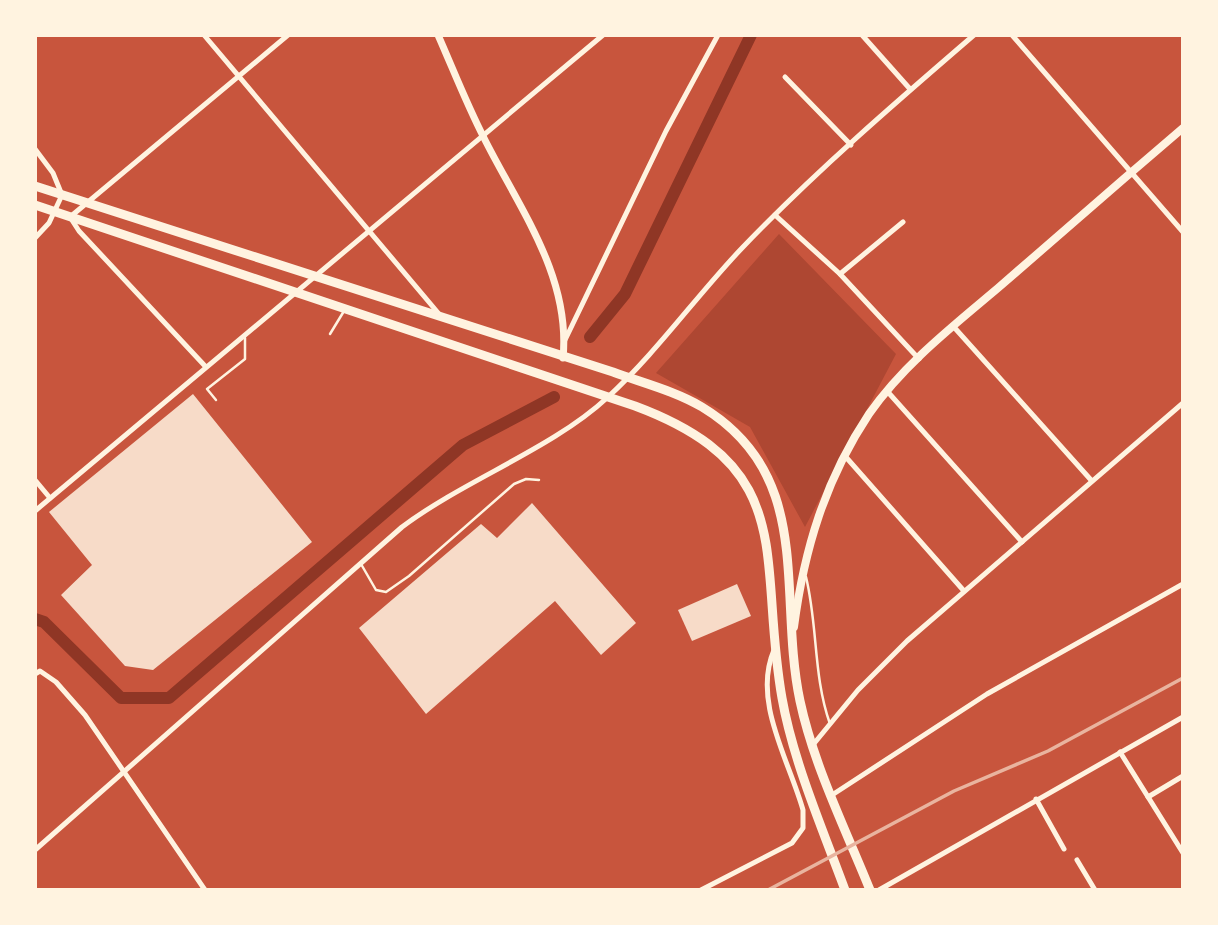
<svg xmlns="http://www.w3.org/2000/svg" width="1218" height="925" viewBox="0 0 1218 925" font-family="Quicksand,sans-serif">
  <style>
    .green { fill: #ae4732 }
    .lines { fill: none; stroke-linecap: round; stroke-linejoin: round }
    .canal { stroke: #8f3625; stroke-width: 12 }
    .building { fill: #f7dbc8 }
    .service { stroke: #fff3e0; stroke-width: 2.5 }
    .minor { stroke: #fff3e0; stroke-width: 5 }
    .tertiary { stroke: #fff3e0; stroke-width: 7 }
    .secondary { stroke: #fff3e0; stroke-width: 8 }
    .primary { stroke: #fff3e0; stroke-width: 9 }
    .rail { stroke: #e9b49f; stroke-width: 3.5 }
  </style>
  <rect width="100%" height="100%" fill="#c8553d"/>
  <polygon class="green" points="779,234 896,354 805,527 750,427 656,373"/>
  <g class="lines">
    <g class="canal">
      <polyline points="590,337 625,294 751,35"/>
      <polyline points="35,619 44,622 121,698 169,698 463,445 554,397"/>
    </g>
  </g>
  <g class="building">
    <polygon points="193,394 312,542 153,670 125,666 61,595 92,565 49,512"/>
    <polygon points="532,503 636,623 601,655 555,601 426,714 359,628 481,524 497,538"/>
    <polygon points="737,584 751,616 692,641 678,610"/>
  </g>
  <g class="lines">
    <g class="service">
      <polyline points="330,334 344,311"/>
      <polyline points="216,400 207,389 245,359 245,338"/>
      <polyline points="361,564 376,590 386,592 409,576 514,484 526,479 539,480"/>
      <path d="M 806,577 C 818,626 813,676 830,724"/>
    </g>
    <g class="minor">
      <polyline points="204,35 439,314"/>
      <polyline points="862,35 910,89"/>
      <polyline points="1012,35 1183,232"/>
      <polyline points="785,77 851,145"/>
      <polyline points="35,149 53,173 62,195 49,223 35,238"/>
      <polyline points="775,215 840,274 919,359"/>
      <polyline points="840,274 903,222"/>
      <polyline points="953,326 1091,480"/>
      <polyline points="565,340 666,131 718,35"/>
      <polyline points="205,366 79,231 70,217 288,35"/>
      <polyline points="887,391 1022,542"/>
      <polyline points="845,456 964,591"/>
      <polyline points="35,480 50,498"/>
      <polyline points="35,511 603,35"/>
      <polyline points="35,674 40,671 56,682 85,715 205,890"/>
      <polyline points="812,746 858,690 907,641 1183,403"/>
      <polyline points="1120,752 1183,853"/>
      <polyline points="832,795 987,694 1183,584"/>
      <polyline points="1148,797 1183,776"/>
      <polyline points="1036,799 1064,849"/>
      <path d="M 35,850 L 402,527 C 466,479 552,449 608,397 C 657,352 697,295 743,247 C 815,172 895,103 974,35"/>
      <polyline points="1077,860 1095,890"/>
      <path d="M 701,890 L 792,843 L 803,828 L 803,810 C 789,760 752,701 774,650"/>
      <polyline points="879,890 1183,717"/>
    </g>
    <path class="tertiary" d="M 438,35 C 453,69 467,105 484,138 C 519,208 571,276 563,358"/>
    <path class="secondary" d="M 794,627 C 804,550 825,480 869,414 C 903,365 953,326 998,288 C 1059,235 1121,181 1183,128"/>
    <g class="primary">
      <path d="M 35,186 L 613,372 C 643,383 675,391 702,407 C 816,476 777,593 800,701 C 814,766 845,828 870,890"/>
      <path d="M 35,205 L 635,406 C 801,468 757,557 782,698 C 793,761 823,830 845,890"/>
    </g>
    <polyline class="rail" points="768,890 954,791 1048,751 1183,678"/>
  </g>
  <rect width="1218" height="925" fill="none" stroke="#fff3e0" stroke-width="74"/>
</svg>
